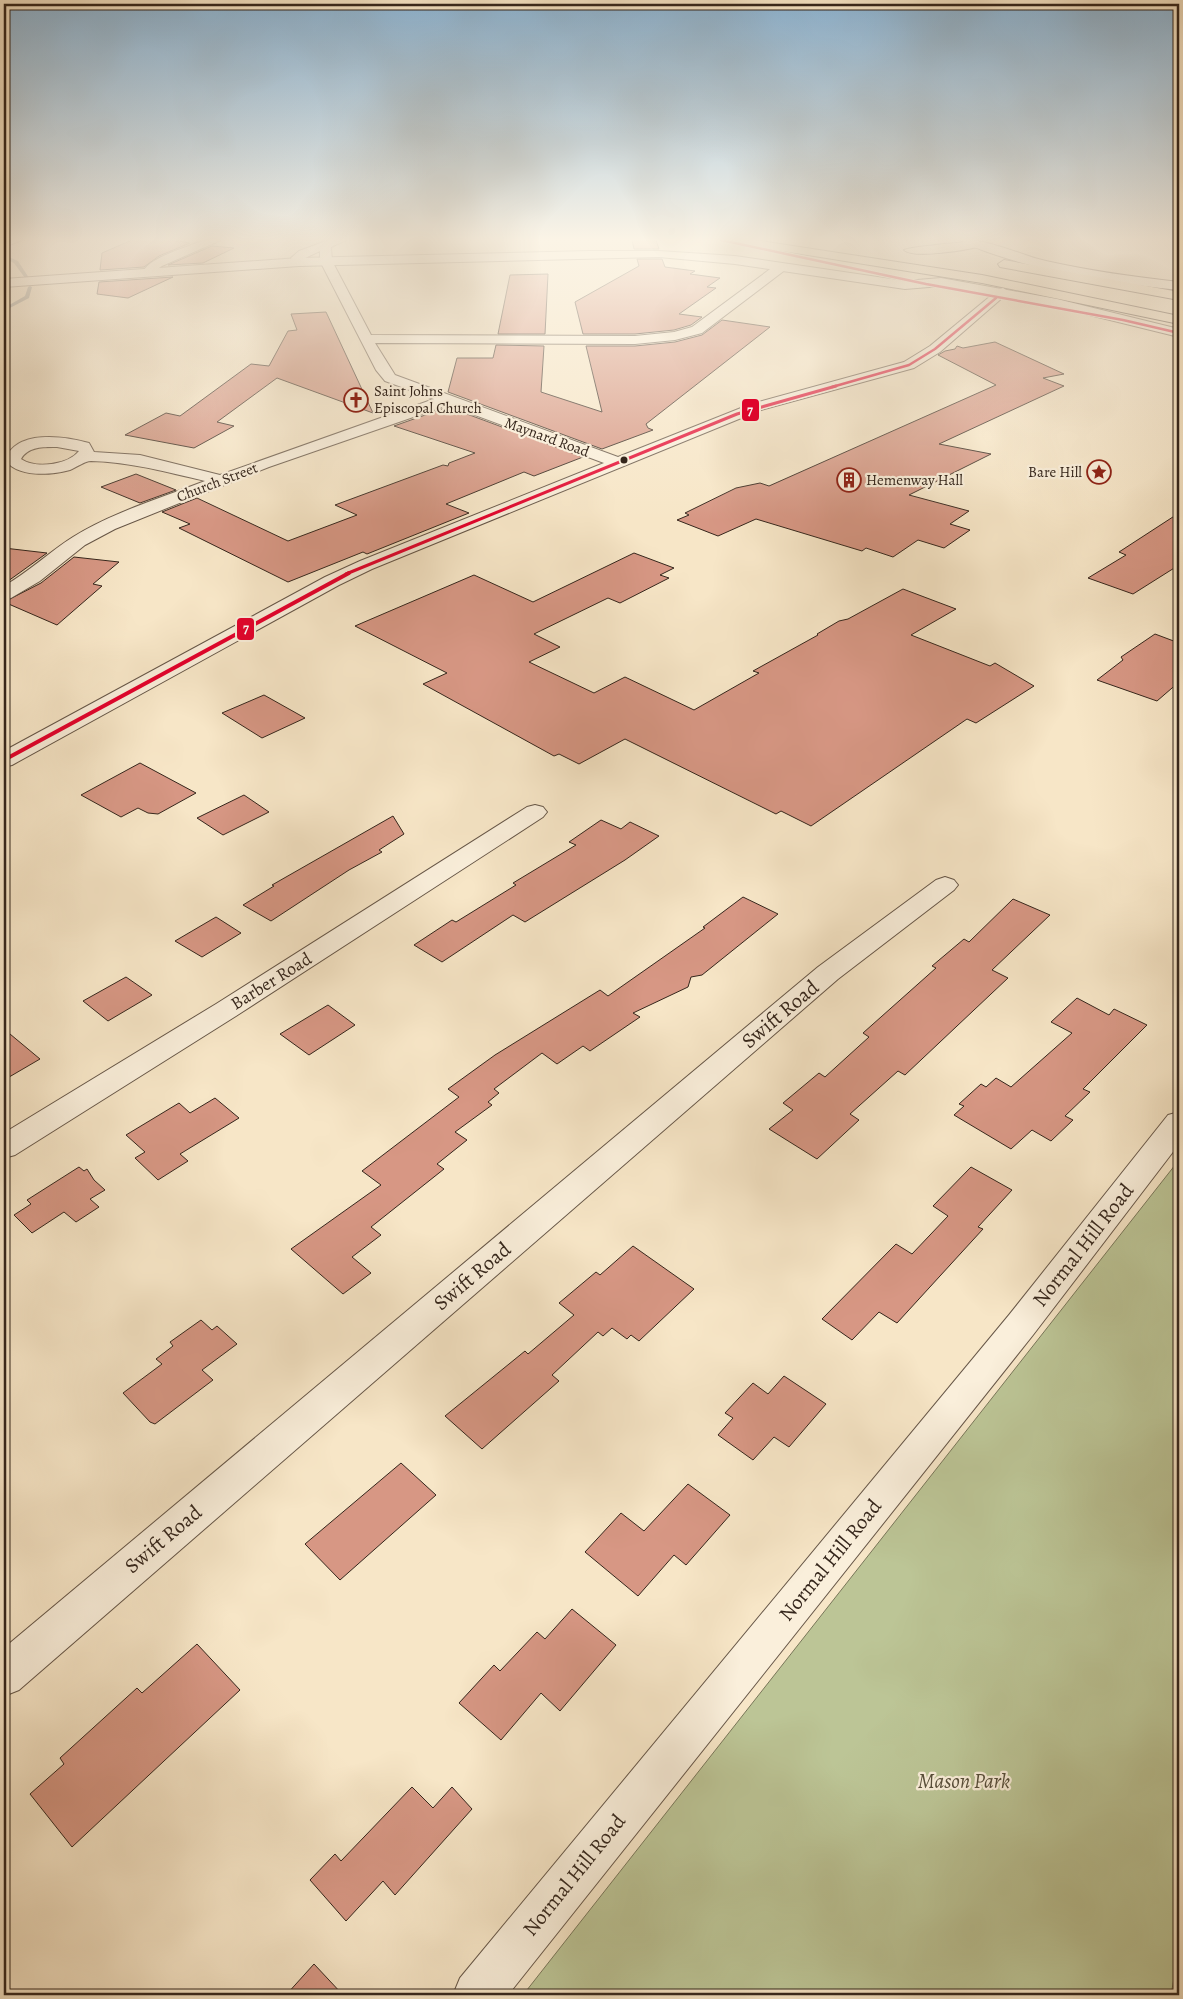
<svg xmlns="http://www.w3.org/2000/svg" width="1183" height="1999" viewBox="0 0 1183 1999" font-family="Alegreya,serif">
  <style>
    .green { fill: #bcc596; stroke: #787659 }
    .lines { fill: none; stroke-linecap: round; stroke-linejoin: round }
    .stream { fill: #78807f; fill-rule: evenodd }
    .building { fill: #d79784; stroke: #35261c }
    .minor-casing { stroke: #665647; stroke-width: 2 }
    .tertiary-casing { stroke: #665647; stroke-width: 2 }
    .secondary-casing { stroke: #35261c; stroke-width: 2 }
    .trunk-casing { stroke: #35261c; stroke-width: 2 }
    .minor { fill: #faefdb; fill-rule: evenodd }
    .tertiary { fill: #faefdb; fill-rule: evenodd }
    .secondary { fill: #faefdb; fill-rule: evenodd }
    .trunk { fill: #f7e6c7; fill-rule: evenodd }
    .bus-1-far2-casing { stroke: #faefdb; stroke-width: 4.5 }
    .bus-1-far1-casing { stroke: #faefdb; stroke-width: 5.5 }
    .bus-1-casing { stroke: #faefdb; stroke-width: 7 }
    .bus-1-far2 { stroke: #e4002b; stroke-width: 2.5 }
    .bus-1-far1 { stroke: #e4002b; stroke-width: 3 }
    .bus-1 { stroke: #e4002b; stroke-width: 4 }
    .bus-dot { fill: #35261c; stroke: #faefdb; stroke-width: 2 }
    .labels { text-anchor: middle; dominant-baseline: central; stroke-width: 4.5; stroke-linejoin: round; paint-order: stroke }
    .far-poi-label { font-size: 15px; fill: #35261c; stroke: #faefdb; text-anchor: start }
    .far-street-label { font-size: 15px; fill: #35261c; stroke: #faefdb }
    .street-label { font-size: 18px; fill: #35261c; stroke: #faefdb }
    .near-street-label { font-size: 21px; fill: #35261c; stroke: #faefdb }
    .near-park-label { font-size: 21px; font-style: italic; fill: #574e3a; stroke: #faefdb }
    .line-badge { stroke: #faefdb; stroke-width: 2 }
    .badge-label { font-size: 14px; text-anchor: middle; font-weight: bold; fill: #fff }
  </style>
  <rect width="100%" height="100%" fill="#f7e6c7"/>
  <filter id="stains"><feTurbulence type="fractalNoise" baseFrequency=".004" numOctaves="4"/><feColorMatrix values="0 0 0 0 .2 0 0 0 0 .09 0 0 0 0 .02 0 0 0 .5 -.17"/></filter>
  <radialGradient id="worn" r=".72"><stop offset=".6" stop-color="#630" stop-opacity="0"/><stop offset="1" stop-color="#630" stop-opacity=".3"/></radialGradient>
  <polygon class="green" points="1179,1160 1179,1950 1171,1995 523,1995"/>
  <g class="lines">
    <g class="stream">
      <polygon points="4,255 18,261 29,278 25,278 14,263 4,258"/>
      <polygon points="30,286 32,287 29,298 4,311 4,308 25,296 28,287"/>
    </g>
  </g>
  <g class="building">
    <polygon points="132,240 172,240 190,243 159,256 144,267 100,270 102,253"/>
    <polygon points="632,240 656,240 659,249 634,249"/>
    <polygon points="212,246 234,248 203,263 168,265"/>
    <polygon points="637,259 662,259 665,267 695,271 690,274 720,278 707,287 716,288 679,314 702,317 691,325 674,330 635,334 583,334 575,302 639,266"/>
    <polygon points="548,274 545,334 498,334 510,275"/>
    <polygon points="173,277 128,298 97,294 99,282"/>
    <polygon points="326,312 373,413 277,378 217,422 234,426 194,448 125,435 166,413 180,416 251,364 269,366 288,331 297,330 291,314"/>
    <polygon points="722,320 770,327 646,424 648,428 653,430 602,449 448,392 457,358 493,358 496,345 544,346 541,392 602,412 586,346 635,346 675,342 702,335"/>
    <polygon points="995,342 1064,374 1043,378 1064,386 939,444 991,454 909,495 969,511 950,524 970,530 944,548 918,540 893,557 866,548 862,551 756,519 718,536 677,520 689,515 685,513 736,488 760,483 769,486 996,385 938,355 945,351 955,349 957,346 963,348"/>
    <polygon points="448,407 583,457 534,476 524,472 446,504 469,513 367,554 363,552 288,582 179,528 190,524 162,512 197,498 288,541 357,515 335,505 443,465 448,466 449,463 475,453 394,426"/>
    <polygon points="136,474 176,490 140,503 101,487"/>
    <polygon points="1179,513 1179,565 1133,594 1088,578 1126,555 1119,552"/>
    <polygon points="4,548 47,553 4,584"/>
    <polygon points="634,553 674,568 660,575 669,578 620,603 608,598 534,634 560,647 529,662 594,693 625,677 694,710 759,673 753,671 818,635 817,634 839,621 848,619 903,589 956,609 911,635 990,666 995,663 1034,686 976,723 967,719 811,826 781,811 776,814 625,739 579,764 559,754 554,756 423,684 447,673 355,626 474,575 533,602"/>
    <polygon points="74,557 119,562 93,584 102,586 57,625 4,602 41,583"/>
    <polygon points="1155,634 1179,643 1179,682 1157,701 1097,680 1123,660 1121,657"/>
    <polygon points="264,695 305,718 262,738 222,713"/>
    <polygon points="140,763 196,793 158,814 148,813 138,808 121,817 81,795"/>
    <polygon points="244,795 269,812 223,835 197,818"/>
    <polygon points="393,816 404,834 379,850 382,852 349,870 271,921 243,905 274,886 272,885"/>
    <polygon points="601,820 621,829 630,822 659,836 625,860 525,922 513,915 442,962 414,945 452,920 456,922 516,885 513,883 576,845 569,842"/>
    <polygon points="743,897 778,914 702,975 691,977 688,987 633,1013 640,1017 590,1051 583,1046 557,1064 542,1053 494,1089 499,1093 488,1102 492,1105 455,1132 467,1140 437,1164 444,1169 371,1227 381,1235 352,1257 371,1273 343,1294 291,1249 381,1185 362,1171 459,1097 448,1089 495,1055 600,990 608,996 705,928 703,927"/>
    <polygon points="1013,899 1050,915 992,970 1008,978 905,1075 898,1071 850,1114 859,1120 817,1159 769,1129 793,1110 783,1103 819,1073 825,1077 869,1037 863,1033 936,968 932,966 964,939 969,942"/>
    <polygon points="216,917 241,933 202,957 175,941"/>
    <polygon points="126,977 152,995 108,1021 83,1001"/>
    <polygon points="1077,998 1109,1015 1114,1009 1147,1025 1083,1089 1090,1092 1065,1116 1073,1120 1051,1141 1032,1130 1011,1149 954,1115 964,1106 959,1104 981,1084 986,1087 996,1078 1011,1087 1072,1033 1051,1022"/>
    <polygon points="328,1005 355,1025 309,1055 280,1034"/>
    <polygon points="4,1029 40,1059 4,1080"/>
    <polygon points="215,1098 239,1118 180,1154 188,1161 158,1180 135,1158 145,1152 126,1135 179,1103 190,1113"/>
    <polygon points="79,1167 84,1171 87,1169 94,1180 105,1190 90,1199 99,1207 76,1222 64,1212 32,1233 14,1215 31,1204 27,1200"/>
    <polygon points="971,1167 1012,1190 978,1227 983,1229 897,1323 879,1312 852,1340 822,1319 896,1244 912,1254 948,1216 933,1206"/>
    <polygon points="633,1246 694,1289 639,1341 631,1335 627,1339 612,1328 603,1336 598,1332 552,1375 559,1381 482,1449 445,1416 525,1351 528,1354 574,1315 559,1303 596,1272 600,1275"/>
    <polygon points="201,1320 212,1330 217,1326 237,1344 202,1370 213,1380 155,1424 150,1422 123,1393 162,1364 156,1359 173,1346 170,1342"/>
    <polygon points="784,1376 826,1404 789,1447 774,1437 753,1460 718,1435 733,1418 725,1413 753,1383 768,1394"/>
    <polygon points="401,1463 436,1495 340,1580 305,1544"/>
    <polygon points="688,1484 730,1515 686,1565 674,1555 638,1596 585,1552 621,1513 644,1531"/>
    <polygon points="572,1609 616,1645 560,1711 541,1693 501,1740 459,1703 494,1665 500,1671 537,1632 545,1639"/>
    <polygon points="197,1644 240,1690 72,1847 30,1794 64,1764 60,1758 137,1688 142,1693"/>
    <polygon points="412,1787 433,1808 452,1787 472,1809 395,1895 383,1881 346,1921 310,1880 335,1854 341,1861"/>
    <polygon points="314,1964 343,1995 286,1995"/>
  </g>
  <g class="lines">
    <g class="minor-casing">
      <g id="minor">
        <path d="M 205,240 L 221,240 L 162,266 L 156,270 L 153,276 L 145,276 L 143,273 C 146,258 191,246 205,240 Z"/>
        <path d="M 329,240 L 346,240 L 331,247 L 332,261 L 371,335 L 635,336 L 674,332 L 692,327 L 777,264 L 785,264 L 785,270 L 702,333 L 675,340 L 635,344 L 375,343 L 395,375 L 618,457 L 751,404 L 904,362 L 930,346 L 999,289 L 1003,288 L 1009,292 L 940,352 L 914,368 L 761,410 L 372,569 L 339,585 L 12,765 L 4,767 L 4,751 L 325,577 L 360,561 L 604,463 L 448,405 L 269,467 L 115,529 L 85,545 L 40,581 L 11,598 L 4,600 L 4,586 C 29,572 49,552 73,537 C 113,512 161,498 205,481 C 167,472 130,462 91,461 C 85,461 77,467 70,470 C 51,475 18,478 5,460 C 16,429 64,436 89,443 L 94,452 L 140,455 L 220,475 L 434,399 L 385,381 L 376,370 L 320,261 L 320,251 L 303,259 L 303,265 L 299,266 L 295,265 L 291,258 L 299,251 ZM 57,447 L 79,451 C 68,465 36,469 21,459 C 28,446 45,447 57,447 Z"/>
        <polygon points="535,805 543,807 547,812 543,817 236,1016 15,1155 4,1158 4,1133 216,1004 527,807"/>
        <polygon points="945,877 954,880 958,885 954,890 838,979 19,1690 4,1696 4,1648 818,967 936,880"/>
        <polygon points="1179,1112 1179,1144 1033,1335 508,1995 453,1995 460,1978 1009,1315 1168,1115"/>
      </g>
    </g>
    <g class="tertiary-casing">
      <polygon id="tertiary" points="589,251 659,251 735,256 905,281 941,278 1057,299 1179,329 1179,337 1057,307 962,289 941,286 905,289 735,264 659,257 299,266 4,287 4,279 299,258"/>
    </g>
    <g class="secondary-casing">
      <g id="secondary">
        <polygon points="4,240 22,240 4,247"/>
        <path d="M 961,240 C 990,239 1019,255 1046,261 C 1090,271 1135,277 1179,282 L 1179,290 C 1113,283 1044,273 982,250 C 975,247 966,245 961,240 Z"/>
      </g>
    </g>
    <g class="trunk-casing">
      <g id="trunk">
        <polygon points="727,240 754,240 982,275 1179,316 1179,324 982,283 733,243"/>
        <path d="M 977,241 L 981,242 L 981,246 C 967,250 914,259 904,250 C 908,247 966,242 977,241 Z"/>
        <polygon points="1004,260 1179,292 1179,300 1000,267 998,264"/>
      </g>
    </g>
    <use href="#minor" class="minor"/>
    <use href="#tertiary" class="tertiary"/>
    <use href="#secondary" class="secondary"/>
    <use href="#trunk" class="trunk"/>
    <g class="bus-1-far2-casing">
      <g id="bus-1-far2">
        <polyline points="721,240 926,284 1123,320 1179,333"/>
        <polyline points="832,387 909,365 935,349 996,298"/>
      </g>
    </g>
    <g class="bus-1-far1-casing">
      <polyline id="bus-1-far1" points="346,574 737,414 836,386"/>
    </g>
    <g class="bus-1-casing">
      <polyline id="bus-1" points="4,760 349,573"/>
    </g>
    <use href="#bus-1-far2" class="bus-1-far2"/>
    <use href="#bus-1-far1" class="bus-1-far1"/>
    <use href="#bus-1" class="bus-1"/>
  </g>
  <linearGradient id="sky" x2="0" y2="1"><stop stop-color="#8db7d8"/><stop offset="0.46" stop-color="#fbf4e6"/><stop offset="1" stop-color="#fbf4e6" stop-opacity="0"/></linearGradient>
  <rect width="1183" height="520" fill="url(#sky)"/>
  <defs>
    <g id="church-ring" transform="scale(1.25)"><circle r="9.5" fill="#faefdb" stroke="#8f2418" stroke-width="1.5"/><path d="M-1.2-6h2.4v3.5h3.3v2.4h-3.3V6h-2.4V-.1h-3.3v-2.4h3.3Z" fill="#8f2418"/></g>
    <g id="sight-ring" transform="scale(1.25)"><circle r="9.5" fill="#faefdb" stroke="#8f2418" stroke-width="1.5"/><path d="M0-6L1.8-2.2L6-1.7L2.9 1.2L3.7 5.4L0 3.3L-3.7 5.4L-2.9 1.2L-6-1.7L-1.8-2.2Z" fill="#8f2418"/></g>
    <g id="building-ring" transform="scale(1.25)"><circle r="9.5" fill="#faefdb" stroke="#8f2418" stroke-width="1.5"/><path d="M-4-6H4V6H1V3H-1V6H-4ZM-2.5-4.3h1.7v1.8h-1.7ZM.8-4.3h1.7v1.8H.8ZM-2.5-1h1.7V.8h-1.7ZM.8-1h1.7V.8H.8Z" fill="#8f2418"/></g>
  </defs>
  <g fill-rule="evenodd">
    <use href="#church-ring" x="356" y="400"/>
    <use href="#sight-ring" x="1099" y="472"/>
    <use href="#building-ring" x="849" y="480"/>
  </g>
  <circle class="bus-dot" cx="624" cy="460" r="4.5"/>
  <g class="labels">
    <g class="far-poi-label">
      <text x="374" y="391">Saint Johns<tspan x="374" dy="17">Episcopal Church</tspan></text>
      <text x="1082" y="472" text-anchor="end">Bare Hill</text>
      <text x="866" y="480">Hemenway Hall</text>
    </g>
    <g class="far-street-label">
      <text transform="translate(547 437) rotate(20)">Maynard Road</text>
      <text transform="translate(217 482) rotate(-21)">Church Street</text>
    </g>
    <g class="street-label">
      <text transform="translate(271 981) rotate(-32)">Barber Road</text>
    </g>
    <g class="near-street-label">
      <text transform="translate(780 1014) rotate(-40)">Swift Road</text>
      <text transform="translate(1083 1245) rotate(-52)">Normal Hill Road</text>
      <text transform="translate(472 1276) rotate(-40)">Swift Road</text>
      <text transform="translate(163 1539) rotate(-40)">Swift Road</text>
      <text transform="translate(830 1560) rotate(-51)">Normal Hill Road</text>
      <text transform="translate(574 1875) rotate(-51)">Normal Hill Road</text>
    </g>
    <g class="near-park-label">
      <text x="964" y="1781">Mason Park</text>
    </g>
  </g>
  <g class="line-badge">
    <rect x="741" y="398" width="19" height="24" rx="5" fill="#e4002b"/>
    <rect x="236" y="617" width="19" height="24" rx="5" fill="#e4002b"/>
  </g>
  <g class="badge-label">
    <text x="750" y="415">7</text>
    <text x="246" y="633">7</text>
  </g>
  <rect width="1183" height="1999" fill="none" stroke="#f7e6c7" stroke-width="20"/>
  <rect x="5" y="5" width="1173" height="1989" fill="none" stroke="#35261c" stroke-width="2.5"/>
  <rect x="10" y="10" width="1163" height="1979" fill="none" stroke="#35261c"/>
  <rect width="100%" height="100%" filter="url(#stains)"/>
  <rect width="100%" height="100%" fill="url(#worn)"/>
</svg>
